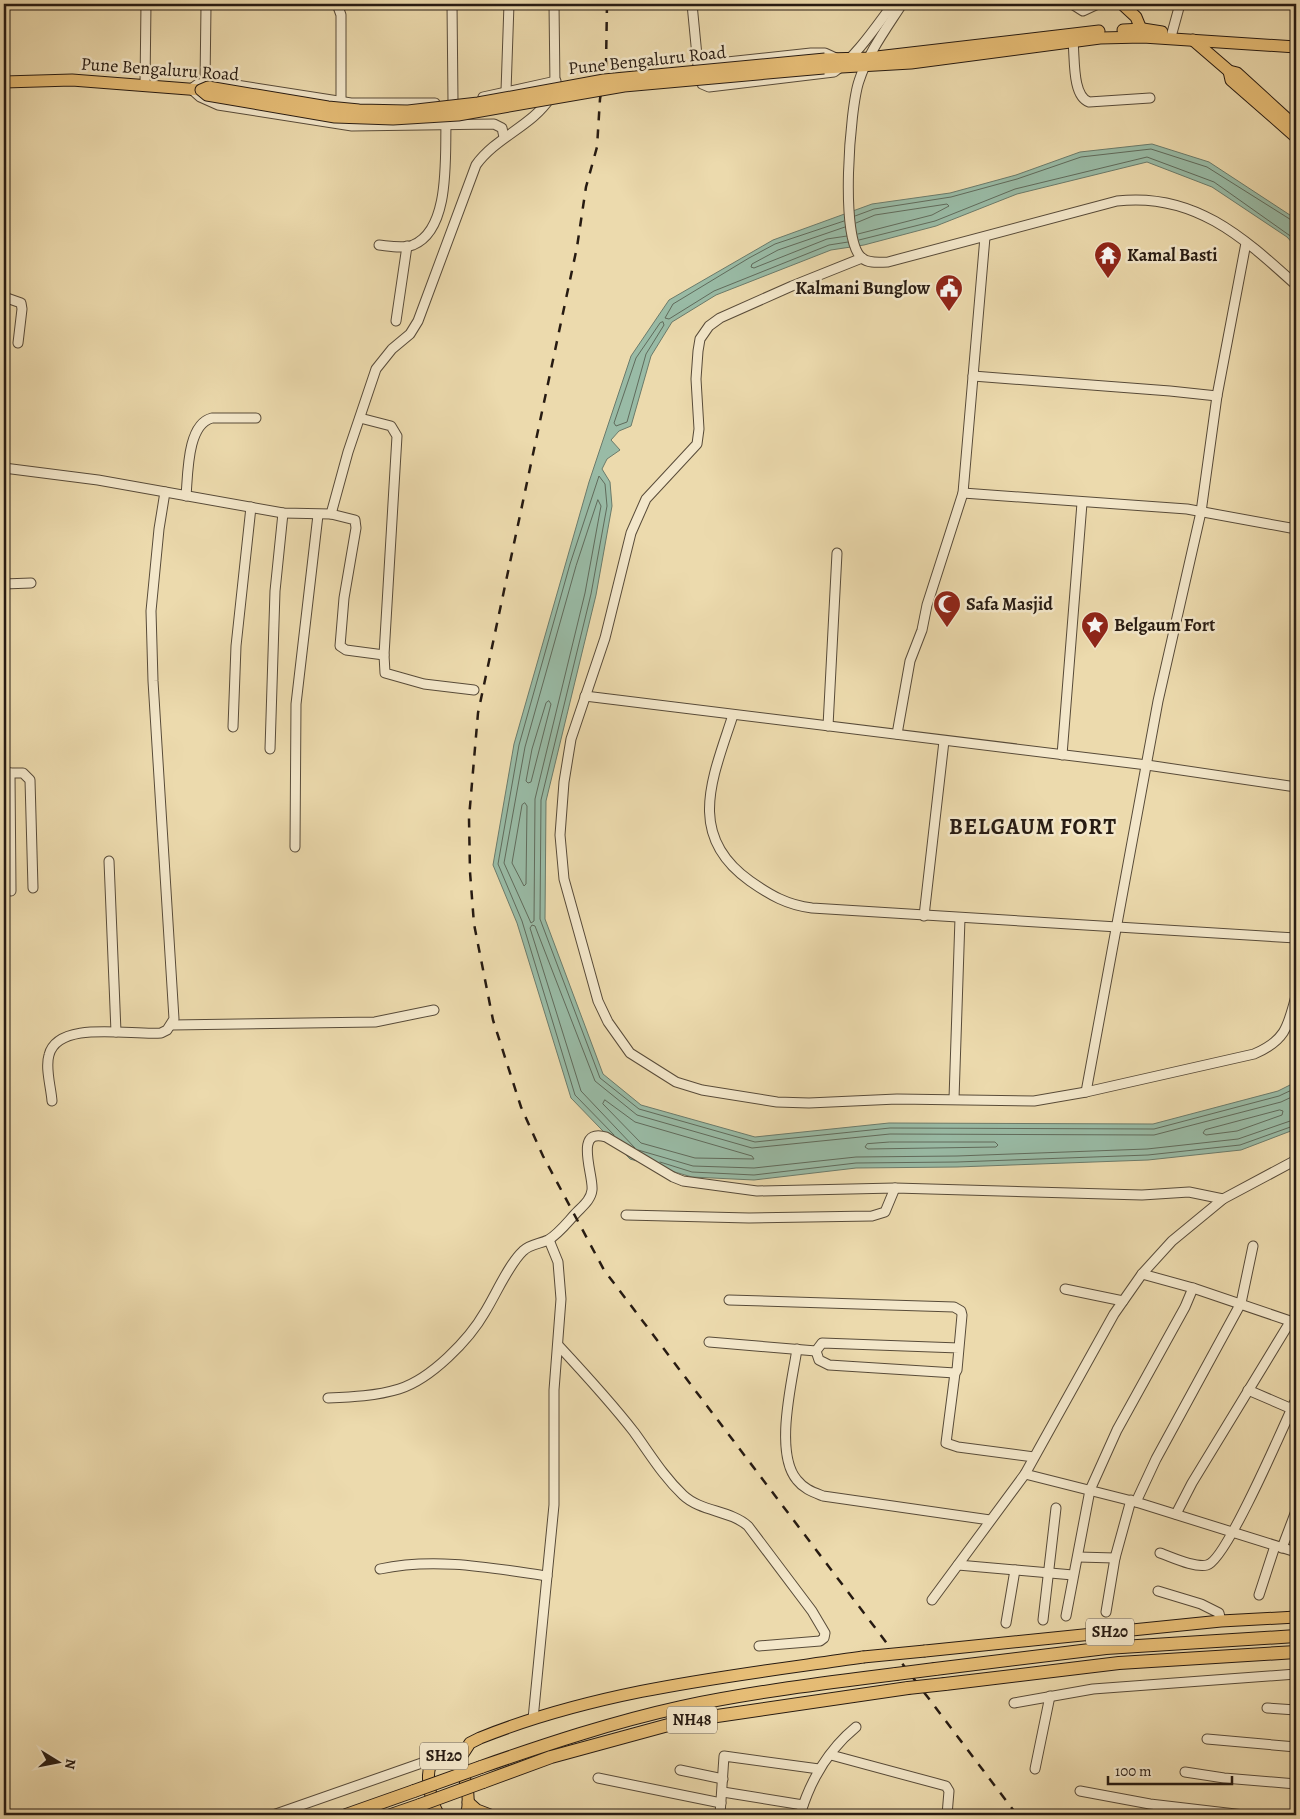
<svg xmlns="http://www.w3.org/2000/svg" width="1300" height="1819" viewBox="0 0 1300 1819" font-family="Alegreya,serif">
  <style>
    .water { fill: #99bba6; stroke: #6b7b6b }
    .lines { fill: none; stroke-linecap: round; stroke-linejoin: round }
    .shore { stroke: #606b5c; stroke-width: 1 }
    .minor-casing { stroke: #584b39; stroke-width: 11 }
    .major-casing { stroke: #271b12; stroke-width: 13 }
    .highway-casing { stroke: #271b12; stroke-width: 14 }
    .minor { stroke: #f3e7ca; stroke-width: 9 }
    .major { stroke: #e6bd76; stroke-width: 11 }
    .highway { stroke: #e6bd76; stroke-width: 12 }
    .rail { stroke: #271b12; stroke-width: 2.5; stroke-dasharray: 9 9; stroke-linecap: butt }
    .major-bridge-casing { stroke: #271b12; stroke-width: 13; stroke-linecap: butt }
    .highway-bridge-casing { stroke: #271b12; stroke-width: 14; stroke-linecap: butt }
    .major-bridge { stroke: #e6bd76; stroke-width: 11 }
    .highway-bridge { stroke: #e6bd76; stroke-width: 12 }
    .labels { text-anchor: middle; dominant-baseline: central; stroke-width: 5; stroke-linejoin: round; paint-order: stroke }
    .shield { fill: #f3e7ca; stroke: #645849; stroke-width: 1 }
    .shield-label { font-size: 16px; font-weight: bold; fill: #271b12 }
    .street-label { font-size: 18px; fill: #271b12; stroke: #f3e7ca }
    .poi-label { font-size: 18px; font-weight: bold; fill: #271b12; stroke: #f3e7ca; text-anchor: start }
    .district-label { font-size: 22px; font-weight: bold; letter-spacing: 1px; fill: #271b12; stroke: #f3e7ca }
  </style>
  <rect width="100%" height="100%" fill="#ecdaad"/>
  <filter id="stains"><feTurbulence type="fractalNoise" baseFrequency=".004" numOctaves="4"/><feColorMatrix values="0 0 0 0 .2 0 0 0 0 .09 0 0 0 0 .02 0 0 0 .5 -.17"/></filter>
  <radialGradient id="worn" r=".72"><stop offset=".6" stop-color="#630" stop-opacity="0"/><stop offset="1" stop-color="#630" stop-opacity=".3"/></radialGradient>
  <polygon class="water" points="1152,144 1209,162 1296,219 1296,247 1287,237 1212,187 1147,162 1017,194 936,226 864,245 831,250 716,295 672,322 651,356 631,426 619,431 611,440 620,450 607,459 602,469 610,482 612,506 596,595 546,801 545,919 603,1074 641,1105 755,1137 889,1123 1153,1124 1278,1091 1296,1082 1296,1129 1241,1150 1148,1160 957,1167 856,1168 754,1180 692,1177 630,1159 571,1098 517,923 493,865 514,744 589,482 631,356 669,300 773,240 872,204 950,193 1016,175 1080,152"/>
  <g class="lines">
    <g class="shore">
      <polyline points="855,216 874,209 951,197 1017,179 1081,157 1151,149 1207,167 1296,223"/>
      <polyline points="844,221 775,244 749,258 673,304 665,318 669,319 714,291 829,245 848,242"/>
      <polyline points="856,223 875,215 947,204 949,206 932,215 858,234"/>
      <polyline points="845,227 778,250 752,264 751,267 754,268 827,239 847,236"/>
      <polyline points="859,240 935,221 1015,189 1147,157 1214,182 1296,240"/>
      <polygon points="663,322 664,325 646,354 627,422 616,426 614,423 636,358 660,323"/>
      <polygon points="598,500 601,506 585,593 535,799 534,921 531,923 504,863 525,747 576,566"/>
      <polygon points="549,701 551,704 531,782 528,783 526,781 532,749 546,703"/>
      <polygon points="525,803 527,806 526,884 524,886 512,863 522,805"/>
      <polygon points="605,1100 635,1122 752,1156 754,1159 695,1158 641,1143 603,1104"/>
      <polygon points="1280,1110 1283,1111 1282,1115 1237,1131 1206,1135 1203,1133 1205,1130"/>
      <polyline points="614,1135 575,1095 522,921 498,864 519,745 570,564 599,476 605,484 607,506 591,594 541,800 540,919 600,1078 639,1109 755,1142 890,1128 1154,1129 1279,1096 1296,1088"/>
      <polygon points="890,1142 995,1142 998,1145 996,1147 868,1149 865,1147 867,1144"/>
      <polyline points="635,1148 581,1091 530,928 532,925 535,926 595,1081 637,1115 752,1148 890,1134 1154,1135 1281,1102 1296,1095"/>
      <polyline points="638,1150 693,1166 754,1168 856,1157 957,1156 1147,1149 1238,1139 1296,1119"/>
      <polyline points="660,1162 692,1172 754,1175 856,1163 957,1162 1148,1155 1240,1145 1296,1125"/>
    </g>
    <g class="minor-casing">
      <g id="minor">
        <polyline points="337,4 341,15 341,102"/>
        <polyline points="452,4 453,101"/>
        <polyline points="554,4 555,86"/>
        <path d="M 692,4 L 698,66 L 702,84 L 709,87 L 834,72 C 856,57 877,25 893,4"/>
        <path d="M 902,4 C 886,29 868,53 859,81 C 850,107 839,241 862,258 C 869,264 880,262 888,262 L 1117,201 C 1194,192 1243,237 1296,285"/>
        <polyline points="1072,4 1083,11 1098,4"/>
        <polyline points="1172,33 1180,4"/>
        <path d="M 1073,42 C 1075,58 1072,96 1089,102 L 1150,98"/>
        <polyline points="699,65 811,53 825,53 836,58"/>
        <polyline points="205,82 206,7"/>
        <polyline points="145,85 146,4"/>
        <polyline points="506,91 509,4"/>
        <polyline points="483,97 556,81"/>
        <polyline points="435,103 351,103 217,82 198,84 191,89 200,97 218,105 352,126 494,124 502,128 504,137"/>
        <path d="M 379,245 C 389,246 404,249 413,245 C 450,230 445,159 446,125"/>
        <path d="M 862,258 L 792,286 L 720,318 L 709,326 L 700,339 L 698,351 L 696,379 L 699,429 L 697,444 L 646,499 L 631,533 L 605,638 L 571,739 L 564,782 L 560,835 L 564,879 L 598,1001 L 608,1022 L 630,1053 L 676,1082 L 702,1090 L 777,1102 L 809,1103 L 897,1099 L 1034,1101 L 1086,1092 L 1254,1054 C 1285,1041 1288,1027 1296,996"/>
        <polyline points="4,297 21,303 22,309 18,343"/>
        <polyline points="396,321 407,246"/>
        <polyline points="973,376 1170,391 1217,396"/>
        <polyline points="360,418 391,426 397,436 384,655 385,673 424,684 474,690"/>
        <polyline points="4,468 98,480 283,513 331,514 355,520 356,528 344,598 340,646 346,650 384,655"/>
        <polyline points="963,493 1187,509 1296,529"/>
        <path d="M 186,496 C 188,474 187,424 212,418 L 256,418"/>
        <path d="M 331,514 L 348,452 L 376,369 L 392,349 L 410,334 L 418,321 L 476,165 C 496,137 532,126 550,98"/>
        <polyline points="4,584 31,583"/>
        <polyline points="585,696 1147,765 1296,787"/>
        <path d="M 733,715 C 713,777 685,835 750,881 C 770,895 787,905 812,908 L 1296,938"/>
        <polyline points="828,726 837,553"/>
        <polyline points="233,727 236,646 251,507"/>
        <polyline points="897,734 910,661 922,630 927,605 963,493 985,237"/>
        <polyline points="270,749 275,591 283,513"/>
        <polyline points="1062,755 1082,503"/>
        <polyline points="4,773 23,773 30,780 33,888"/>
        <polyline points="10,773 11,891"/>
        <polyline points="295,847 296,704 318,515"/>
        <polyline points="109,861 116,1032"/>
        <polyline points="924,916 944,741"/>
        <polyline points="172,1025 375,1022 434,1010"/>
        <polyline points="1086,1092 1158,701 1201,512 1217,396 1246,243"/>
        <polyline points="954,1099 960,918"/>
        <path d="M 52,1101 C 51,1087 45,1068 49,1055 C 58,1019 133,1036 161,1033 L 167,1030 L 174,1019 L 153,681 L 151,611 L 159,529 L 165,492"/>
        <polyline points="626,1215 749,1218 872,1216 885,1212 895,1188"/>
        <polyline points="1142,1274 1193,1288 1296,1323"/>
        <polyline points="1065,1289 1123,1301"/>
        <polyline points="729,1300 954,1307 961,1311 962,1315 957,1370 955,1373 829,1365 819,1360 816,1351 822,1343 959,1348"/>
        <polyline points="709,1342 816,1351"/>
        <path d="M 558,1345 C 584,1373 610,1401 634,1432 C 650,1454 663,1476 683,1495 C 701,1512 730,1510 748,1526 L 812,1611 L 825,1633 L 824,1638 L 820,1641 L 759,1646"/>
        <path d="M 797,1349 C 792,1382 774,1453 797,1480 C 804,1489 813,1492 823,1496 L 990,1520"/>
        <polyline points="955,1373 946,1443 958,1447 1034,1457"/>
        <polyline points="1248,1390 1292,1409"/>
        <path d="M 328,1398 C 352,1397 376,1396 399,1389 C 431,1379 469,1340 485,1312 C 496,1294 509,1264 523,1251 C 530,1244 540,1244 548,1240 C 559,1234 569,1220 578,1211 C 584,1205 591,1199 592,1190 C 594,1176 573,1127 606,1137 L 673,1177 L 683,1181 L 757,1191 L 895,1188 L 1142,1195 L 1189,1192 L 1223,1199"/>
        <polyline points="1025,1474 1136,1502 1296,1552"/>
        <polyline points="1136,1502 1156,1459 1241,1303 1253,1246"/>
        <polyline points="1176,1514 1192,1483 1290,1322"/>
        <polyline points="1282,1548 1296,1511"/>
        <path d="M 1160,1553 C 1172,1557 1194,1568 1207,1565 C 1226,1561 1285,1423 1296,1399"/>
        <polyline points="1078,1557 1115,1558"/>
        <polyline points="958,1565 1073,1575"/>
        <path d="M 380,1569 C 435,1557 492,1568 547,1576"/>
        <polyline points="1158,1591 1201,1604 1219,1613 1221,1621"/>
        <polyline points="1259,1595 1275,1546"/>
        <polyline points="932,1600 1025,1474 1114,1314 1142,1274 1172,1241 1223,1199 1296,1160"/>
        <polyline points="1106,1612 1115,1558 1131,1500"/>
        <polyline points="1066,1616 1090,1490 1117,1430 1185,1307 1193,1288"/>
        <polyline points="1043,1620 1056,1508"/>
        <polyline points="1006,1623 1015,1570"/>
        <polyline points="1014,1703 1093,1689 1296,1674"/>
        <polyline points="1267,1708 1296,1710"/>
        <polyline points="533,1719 554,1505 554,1390 561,1299 558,1262 549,1240"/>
        <polyline points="1207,1739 1296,1747"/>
        <polyline points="831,1755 946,1786 949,1791 947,1815"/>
        <polyline points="1035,1769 1050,1696"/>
        <polyline points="680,1770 723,1779"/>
        <polyline points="1185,1772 1224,1778 1296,1784"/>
        <polyline points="598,1778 721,1803"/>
        <polyline points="1080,1791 1150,1804 1244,1815"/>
        <polyline points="723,1792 803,1805"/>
        <polyline points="273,1815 436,1758"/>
        <polyline points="720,1815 724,1756 819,1769"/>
        <path d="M 800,1815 C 810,1781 829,1749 856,1727"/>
      </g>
    </g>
    <g class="major-casing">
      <g id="major">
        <polyline points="1122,4 1136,17 1143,34"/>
        <polyline points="1123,30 1143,29 1162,32"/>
        <polyline points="1193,40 1229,71 1237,73 1296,127"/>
        <polyline points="825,59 868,58 1099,31"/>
        <polyline points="824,68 911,63 1100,38 1143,37 1296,47"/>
        <polyline points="1229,71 1231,80 1296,137"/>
        <polyline points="4,82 72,80 201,90"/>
        <polyline points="925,1651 1221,1621 1296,1617"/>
        <path d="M 457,1763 L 470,1743 L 480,1738 C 602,1689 733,1676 863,1657"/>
        <polyline points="468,1802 477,1810 490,1815"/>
        <path d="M 439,1815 C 428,1799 417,1744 454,1759 C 465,1771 472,1799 466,1815"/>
      </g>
    </g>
    <g class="highway-casing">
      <g id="highway">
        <polyline points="935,1669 1106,1648 1296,1636"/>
        <polyline points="945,1684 1119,1663 1296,1652"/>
        <path d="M 481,1767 C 547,1744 613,1722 681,1707 C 752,1692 824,1683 896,1674"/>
        <polyline points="483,1782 551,1757 683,1721 908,1688"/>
        <polyline points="346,1815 414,1791"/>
        <polyline points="391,1815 420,1805"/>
      </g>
    </g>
    <use href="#minor" class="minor"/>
    <use href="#major" class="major"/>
    <use href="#highway" class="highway"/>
    <polyline class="rail" points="607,4 606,65 600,99 597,147 586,187 577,247 478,713 469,818 470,872 474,924 493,1020 521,1107 543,1156 604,1270 1017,1815"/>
    <g class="major-bridge-casing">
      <g id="major-bridge">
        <polyline points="824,68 624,86 458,115 393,119 335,117 207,95 201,90 208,87 328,107 359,110 408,111 478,103 604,80 825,59"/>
        <polyline points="863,1657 925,1651"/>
      </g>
    </g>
    <g class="highway-bridge-casing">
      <g id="highway-bridge">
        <polyline points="896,1674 935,1669"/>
        <polyline points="908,1688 945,1684"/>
        <polyline points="414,1791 481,1767"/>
        <polyline points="420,1805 483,1782"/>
      </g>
    </g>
    <use href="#major-bridge" class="major-bridge"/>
    <use href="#highway-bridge" class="highway-bridge"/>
  </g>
  <defs>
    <g id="temple-pin" transform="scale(1.4375)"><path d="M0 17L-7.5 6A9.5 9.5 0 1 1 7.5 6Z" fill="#8f2418" stroke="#f3e7ca"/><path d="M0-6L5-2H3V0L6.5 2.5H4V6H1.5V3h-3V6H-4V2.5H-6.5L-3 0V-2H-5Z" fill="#fff"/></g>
    <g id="civic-pin" transform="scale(1.4375)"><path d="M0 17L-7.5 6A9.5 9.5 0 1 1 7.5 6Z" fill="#8f2418" stroke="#f3e7ca"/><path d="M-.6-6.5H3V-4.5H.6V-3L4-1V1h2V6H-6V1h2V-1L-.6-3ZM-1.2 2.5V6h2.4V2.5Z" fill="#fff"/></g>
    <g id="mosque-pin" transform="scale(1.4375)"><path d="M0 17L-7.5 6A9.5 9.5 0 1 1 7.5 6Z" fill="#8f2418" stroke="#f3e7ca"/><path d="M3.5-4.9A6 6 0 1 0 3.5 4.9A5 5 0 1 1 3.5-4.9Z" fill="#fff"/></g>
    <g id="sight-pin" transform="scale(1.4375)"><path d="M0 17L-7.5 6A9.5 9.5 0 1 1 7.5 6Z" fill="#8f2418" stroke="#f3e7ca"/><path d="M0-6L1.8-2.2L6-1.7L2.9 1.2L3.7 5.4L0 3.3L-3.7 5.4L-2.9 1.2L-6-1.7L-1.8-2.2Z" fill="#fff"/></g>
  </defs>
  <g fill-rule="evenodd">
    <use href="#temple-pin" x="1108" y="255"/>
    <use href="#civic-pin" x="949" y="288"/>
    <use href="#mosque-pin" x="947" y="604"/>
    <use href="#sight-pin" x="1095" y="625"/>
  </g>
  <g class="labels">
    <g class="shield">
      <rect x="1086" y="1618.5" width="48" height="27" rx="4"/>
      <rect x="667" y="1706.5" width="50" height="27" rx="4"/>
      <rect x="420" y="1742.5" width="48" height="27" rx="4"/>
    </g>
    <g class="shield-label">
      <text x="1110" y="1632">SH20</text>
      <text x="692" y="1720">NH48</text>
      <text x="444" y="1756">SH20</text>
    </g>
    <g class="street-label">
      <text transform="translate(647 60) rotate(-6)">Pune Bengaluru Road</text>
      <text transform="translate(160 69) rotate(4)">Pune Bengaluru Road</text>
    </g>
    <g class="poi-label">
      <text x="1127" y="255">Kamal Basti</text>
      <text x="930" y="288" text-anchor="end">Kalmani Bunglow</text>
      <text x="966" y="604">Safa Masjid</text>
      <text x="1114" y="625">Belgaum Fort</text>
    </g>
    <g class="district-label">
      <text x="1033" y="827">BELGAUM FORT</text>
    </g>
  </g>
  <rect width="1300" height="1819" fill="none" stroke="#ecdaad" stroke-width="20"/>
  <rect x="5" y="5" width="1290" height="1809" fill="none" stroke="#271b12" stroke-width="2.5"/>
  <rect x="10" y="10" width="1280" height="1799" fill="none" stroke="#271b12"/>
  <g transform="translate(58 1762) rotate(100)" stroke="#f3e7ca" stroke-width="4" paint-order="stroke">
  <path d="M0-4L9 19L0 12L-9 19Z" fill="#271b12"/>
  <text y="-8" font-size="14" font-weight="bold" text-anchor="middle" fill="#271b12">N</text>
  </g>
  <path d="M1108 1776v8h124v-8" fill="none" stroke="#271b12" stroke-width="2.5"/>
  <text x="1115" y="1776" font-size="15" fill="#271b12" stroke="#f3e7ca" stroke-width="4" paint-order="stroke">100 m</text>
  <rect width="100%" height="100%" filter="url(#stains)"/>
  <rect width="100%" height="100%" fill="url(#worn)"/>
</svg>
